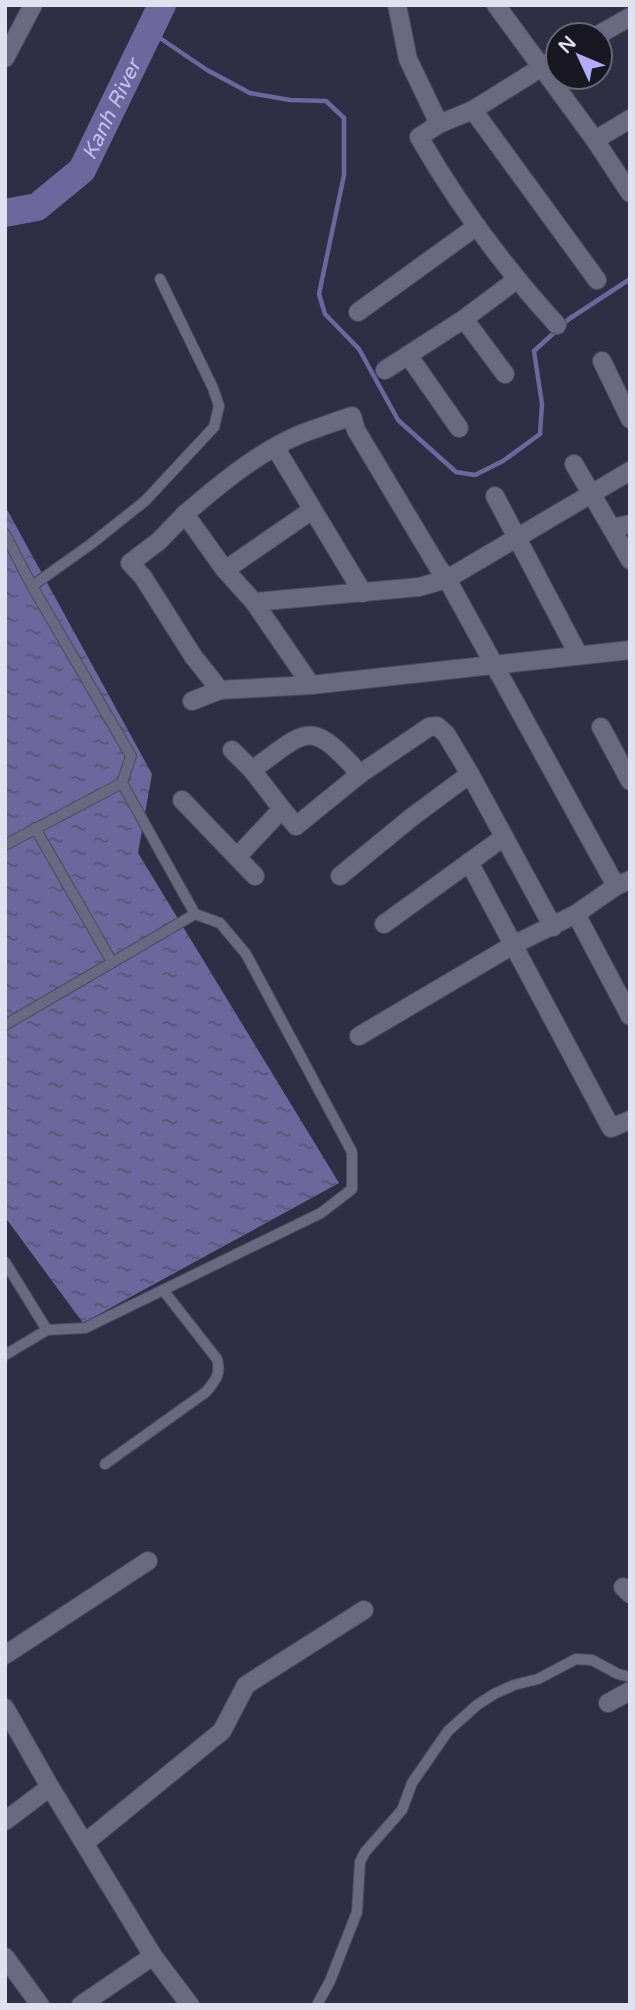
<svg xmlns="http://www.w3.org/2000/svg" width="635" height="2010" viewBox="0 0 635 2010" font-family="'Varela Round',sans-serif">
  <style>
    .water { fill: url(#water-ripples) }
    .lines { fill: none; stroke-linecap: round; stroke-linejoin: round }
    .stream { stroke: #6c679d; stroke-width: 4.5 }
    .river { stroke: #6c679d; stroke-width: 28 }
    .lane-casing { stroke: #4c4b5d; stroke-width: 12 }
    .street-casing { stroke: #4c4b5d; stroke-width: 20 }
    .lane { stroke: #6a6982; stroke-width: 10 }
    .street { stroke: #6a6982; stroke-width: 18 }
    .labels { text-anchor: middle; dominant-baseline: central; stroke-width: 6; stroke-linejoin: round; paint-order: stroke }
    .water-label { font-size: 21px; font-style: italic; fill: #c5c1f2; stroke: #181722 }
  </style>
  <defs>
    <pattern id="water-ripples" width="26" height="14" patternUnits="userSpaceOnUse" patternTransform="scale(1.75)"><rect width="26" height="14" fill="#6c679d"/><path d="M2 4q2-2 4 0t4 0M15 11q2-2 4 0t4 0" fill="none" stroke="#585572"/></pattern>
  </defs>
  <rect width="100%" height="100%" fill="#302e44"/>
  <polygon class="water" points="5,506 152,774 138,853 339,1183 83,1323 5,1217"/>
  <g class="lines">
    <polyline class="stream" points="151,32 207,70 250,93 290,100 326,101 344,118 344,175 319,294 325,314 359,349 398,420 456,472 475,475 503,461 540,434 542,404 534,351 569,319 630,279"/>
    <path class="river" id="s1" d="M 5,213 L 37,207 L 82,170 L 162,5"/>
    <g class="lane-casing">
      <g id="lane">
        <polyline points="5,534 32,586 131,756 122,783 195,914 220,923 246,954 352,1152 352,1189 321,1213 85,1328 47,1330 5,1262"/>
        <polyline points="32,586 91,544 145,501 214,427 219,406 213,388 160,279"/>
        <polyline points="35,828 112,962"/>
        <polyline points="5,845 122,783"/>
        <polyline points="5,1025 195,914"/>
        <polyline points="5,1355 47,1330"/>
        <path d="M 105,1464 L 206,1392 C 216,1380 221,1374 217,1359 L 163,1290"/>
        <polyline points="317,2005 330,1981 357,1912 360,1862 365,1852 402,1810 412,1783 448,1731 477,1705 494,1694 514,1685 538,1679 576,1659 592,1660 618,1674 630,1677"/>
      </g>
    </g>
    <g class="street-casing">
      <g id="street">
        <polyline points="397,5 408,59 439,124"/>
        <polyline points="496,5 595,140 630,193"/>
        <polyline points="598,35 630,17"/>
        <polyline points="5,58 33,5"/>
        <polyline points="473,110 597,280"/>
        <polyline points="595,140 630,119"/>
        <polyline points="358,312 477,226"/>
        <polyline points="464,319 505,374"/>
        <path d="M 557,325 C 504,267 458,205 419,137 L 439,124 L 473,110 L 558,57"/>
        <polyline points="408,355 459,428"/>
        <polyline points="602,361 630,419"/>
        <polyline points="385,370 464,319 516,280"/>
        <polyline points="275,447 363,593"/>
        <polyline points="574,464 630,560"/>
        <polyline points="495,496 578,654"/>
        <polyline points="185,514 159,541 130,563 143,577 193,656 220,690"/>
        <polyline points="612,528 630,524"/>
        <polyline points="225,570 312,510"/>
        <polyline points="254,602 419,587 447,579 630,471"/>
        <path d="M 311,685 L 254,602 L 225,570 L 185,514 C 220,484 258,452 301,434 C 317,428 335,422 352,416 L 356,430 L 438,567 L 447,579 L 616,886"/>
        <polyline points="192,701 220,690 311,685 630,650"/>
        <polyline points="601,727 630,781"/>
        <polyline points="232,750 252,770 282,809 237,857"/>
        <path d="M 252,770 C 308,730 309,717 360,774"/>
        <polyline points="182,800 255,876"/>
        <polyline points="282,809 296,826 360,774 429,727 437,726 446,734 470,774 553,927"/>
        <polyline points="469,862 611,1128 630,1120"/>
        <polyline points="340,876 412,817 470,774"/>
        <polyline points="576,914 630,1016"/>
        <polyline points="384,924 504,837"/>
        <polyline points="359,1036 513,945 576,914 616,886 630,880"/>
        <polyline points="623,1587 630,1594"/>
        <polyline points="5,1655 148,1561"/>
        <polyline points="608,1703 630,1691"/>
        <polyline points="5,1708 50,1787 153,1956 190,2005"/>
        <polyline points="5,1821 50,1787"/>
        <polyline points="86,1842 222,1731 246,1685 364,1610"/>
        <polyline points="5,1957 40,2005"/>
        <polyline points="81,2005 153,1956"/>
      </g>
    </g>
    <use href="#lane" class="lane"/>
    <use href="#street" class="street"/>
  </g>
  <g class="labels">
    <g class="water-label">
      <text stroke="none"><textPath href="#s1" startOffset="158">Kanh River</textPath></text>
    </g>
  </g>
  <rect width="635" height="2010" fill="none" stroke="#e1e0ef" stroke-width="14"/>
  <g transform="translate(579 56) rotate(314)"><circle r="33" fill="#181722" stroke="#686774" stroke-width="2"/>
  <path d="M0-5L12 26L0 18L-12 26Z" fill="#b4acf9"/>
  <text y="-10" font-size="19" font-weight="bold" text-anchor="middle" fill="#e1e0ef">N</text>
  </g>
</svg>
